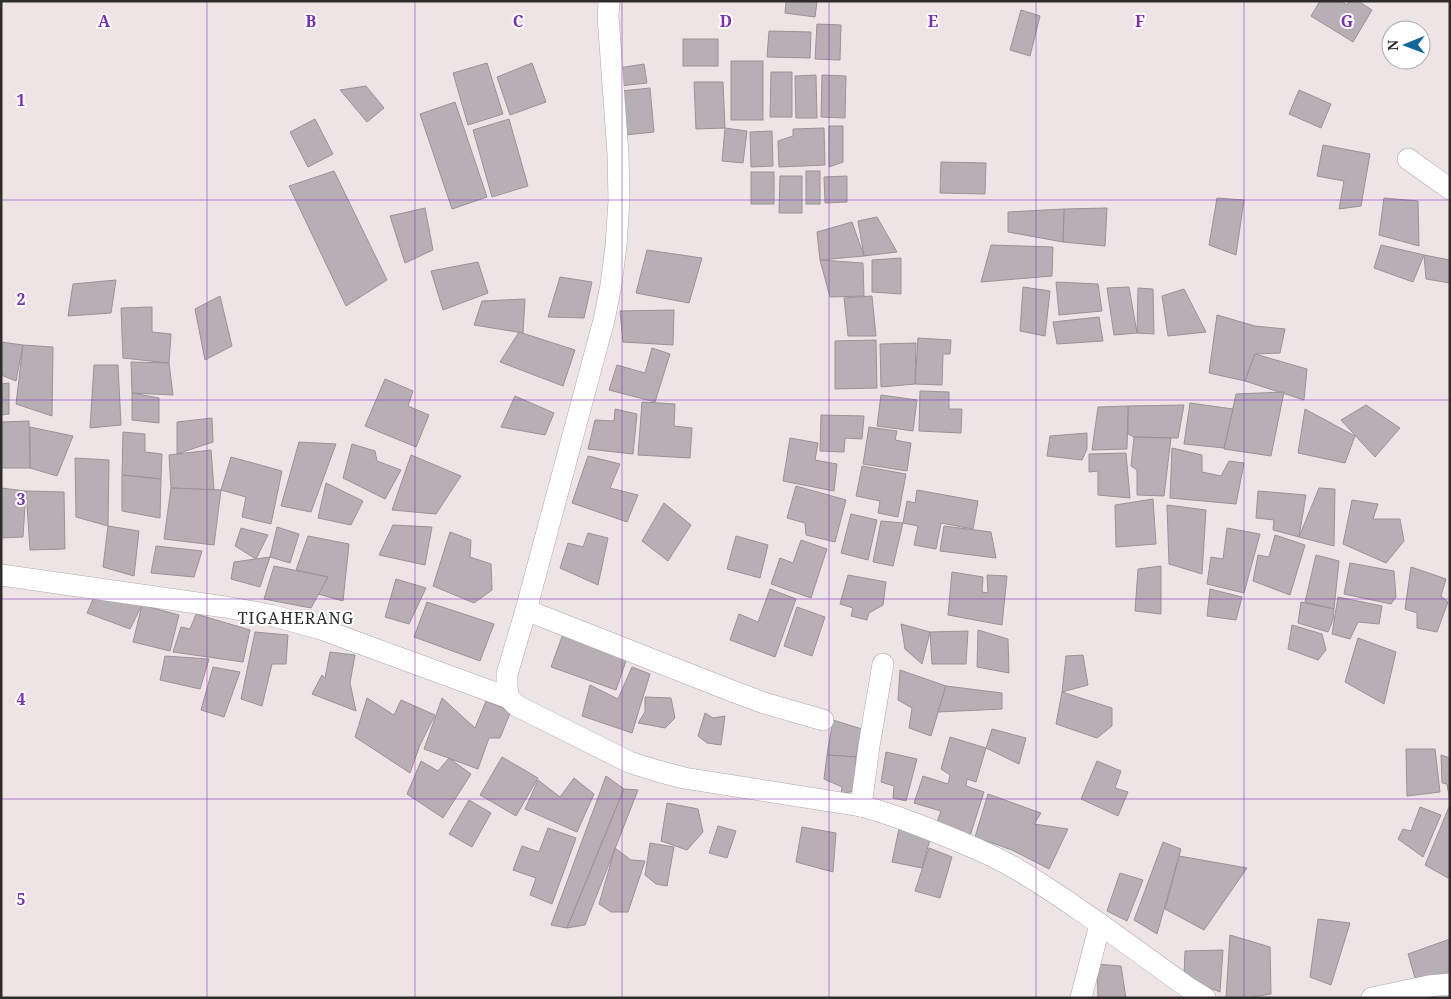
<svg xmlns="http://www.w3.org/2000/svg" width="1451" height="999" viewBox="0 0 1451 999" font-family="'Noto Serif',serif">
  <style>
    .building { fill: #b7afb3; stroke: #9a9296 }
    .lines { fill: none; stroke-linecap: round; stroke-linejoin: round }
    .street-casing { stroke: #b0a7a8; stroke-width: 22 }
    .street { stroke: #fff; stroke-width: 21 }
    .grid { fill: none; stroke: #7b2cbf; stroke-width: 1; stroke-opacity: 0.55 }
    .labels { text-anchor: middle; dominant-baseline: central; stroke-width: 4; stroke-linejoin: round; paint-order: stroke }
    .quarter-label { font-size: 16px; letter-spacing: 1px; fill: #302c2c; stroke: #fff }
    .grid-label { font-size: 16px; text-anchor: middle; font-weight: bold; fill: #7b2cbf; stroke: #fff; stroke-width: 4; stroke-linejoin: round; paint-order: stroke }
  </style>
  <rect width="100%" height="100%" fill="#eee4e5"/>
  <g class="building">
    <polygon points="786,1 817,2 815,17 785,13"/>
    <polygon points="1320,1 1341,1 1347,5 1349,1 1358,1 1372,10 1353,42 1311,16"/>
    <polygon points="1021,10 1040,16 1030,56 1010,50"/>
    <polygon points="817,24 841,25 840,60 815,59"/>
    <polygon points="769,31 811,32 810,58 767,57"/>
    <rect x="683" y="39" width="35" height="27"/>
    <rect x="731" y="61" width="32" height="59"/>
    <polygon points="487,63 503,114 468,125 453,73"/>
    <polygon points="532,63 546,102 510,115 497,77"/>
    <polygon points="644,64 647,83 620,86 618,68"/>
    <polygon points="771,72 792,72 792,117 770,117"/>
    <polygon points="816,75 817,118 796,118 795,76"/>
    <polygon points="822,75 846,76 845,118 821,117"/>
    <polygon points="694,82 723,82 725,128 696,129"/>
    <polygon points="366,86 384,108 367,122 340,90"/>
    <polygon points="650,88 654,132 625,135 621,91"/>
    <polygon points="1299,90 1331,104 1321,128 1289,114"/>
    <polygon points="455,102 487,197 452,209 420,114"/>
    <polygon points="315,119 333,154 308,167 290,132"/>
    <polygon points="509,119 528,186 492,197 473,130"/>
    <polygon points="829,126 843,126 843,162 829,167"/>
    <polygon points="725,128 747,131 743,163 722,161"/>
    <polygon points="824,128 825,165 779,167 778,141 793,136 793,129"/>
    <polygon points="772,131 773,166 751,167 750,132"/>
    <polygon points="1323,145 1370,154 1361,206 1339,209 1344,181 1317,176"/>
    <polygon points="941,162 986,163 985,194 940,193"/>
    <polygon points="334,171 387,280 346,306 289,186"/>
    <rect x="806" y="171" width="14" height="33"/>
    <rect x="751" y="172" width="23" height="32"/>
    <polygon points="780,176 802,176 802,213 779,213"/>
    <polygon points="847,176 847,202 825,203 824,177"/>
    <polygon points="1217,198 1244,200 1236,255 1209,245"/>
    <polygon points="1384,198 1418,201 1419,246 1379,235"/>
    <polygon points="425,208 433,250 405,263 390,216"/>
    <polygon points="1107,208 1105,246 1063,242 1064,209"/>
    <polygon points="1064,209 1063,242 1008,232 1008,212"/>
    <polygon points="877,217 897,252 864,256 858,221"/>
    <polygon points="852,222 864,256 820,260 817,232"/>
    <polygon points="991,245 1053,247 1052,276 981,282"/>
    <polygon points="1381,245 1424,255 1413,282 1374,268"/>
    <polygon points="647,250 702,258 689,303 636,293"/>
    <polygon points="1424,255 1450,260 1450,283 1426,279"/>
    <polygon points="901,258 901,294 872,292 872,260"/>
    <polygon points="820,260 863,263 864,296 830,297"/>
    <polygon points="478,262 488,293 443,310 431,271"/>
    <polygon points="560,277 592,282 584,318 548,317"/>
    <polygon points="116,280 111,313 68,316 73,284"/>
    <polygon points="1056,282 1098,284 1102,311 1059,315"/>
    <polygon points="1023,287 1050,291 1045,336 1020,331"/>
    <polygon points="1129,287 1137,333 1114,335 1107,288"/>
    <polygon points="1138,288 1153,289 1154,334 1137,333"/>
    <polygon points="1184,289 1206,332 1168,336 1162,296"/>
    <polygon points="220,296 232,346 205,360 195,309"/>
    <polygon points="872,296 876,336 848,336 844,298"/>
    <polygon points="525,299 523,333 474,325 482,301"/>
    <polygon points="152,307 152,332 171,334 169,363 123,358 121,308"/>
    <polygon points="674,310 673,345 623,342 620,311"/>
    <polygon points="1217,315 1255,326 1285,329 1280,353 1255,354 1245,381 1209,373"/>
    <polygon points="1099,317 1103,341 1057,344 1053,322"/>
    <polygon points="519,332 575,350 563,386 500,362"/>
    <polygon points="918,338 951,340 950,354 943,354 942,385 915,384"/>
    <polygon points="876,340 877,388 835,389 835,341"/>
    <polygon points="1,342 23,345 16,381 1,375"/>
    <polygon points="916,343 915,384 881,387 880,344"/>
    <polygon points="23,345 53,347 52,416 16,404"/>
    <polygon points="652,348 670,354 655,402 609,390 617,365 645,373"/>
    <polygon points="1255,354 1307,369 1304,400 1245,381"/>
    <polygon points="131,362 169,363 173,395 132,393"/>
    <polygon points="94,365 118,365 121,425 90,428"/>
    <polygon points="385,379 413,391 408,406 429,415 416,447 365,426"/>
    <polygon points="9,383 9,414 1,415 1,384"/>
    <polygon points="920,391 949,392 949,409 962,409 961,433 919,431"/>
    <polygon points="1284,392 1271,456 1224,449 1236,394"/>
    <polygon points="132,393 159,398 159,423 132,420"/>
    <polygon points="881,395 917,400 913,431 877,426"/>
    <polygon points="515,396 554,413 545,435 501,427"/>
    <polygon points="642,402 675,404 674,426 692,428 690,458 638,455"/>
    <polygon points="1190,403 1233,409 1224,448 1184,444"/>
    <polygon points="1184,405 1178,438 1134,437 1128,434 1128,406"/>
    <polygon points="1366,405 1400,428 1375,457 1341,420"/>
    <polygon points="1128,406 1127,449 1092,450 1098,407"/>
    <polygon points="615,409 637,414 633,454 588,449 595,420 614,421"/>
    <polygon points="1305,409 1355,436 1345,463 1298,453"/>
    <polygon points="821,415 864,416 862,439 845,438 844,452 820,451"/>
    <polygon points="212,418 213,442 177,454 177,422"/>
    <polygon points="29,421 30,468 1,468 1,422"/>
    <polygon points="30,427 73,436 57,476 30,468"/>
    <polygon points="869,427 897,431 895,440 911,443 907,471 863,464"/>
    <polygon points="123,432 145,434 145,452 162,454 161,479 122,475"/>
    <polygon points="1087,433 1087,449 1082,460 1047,456 1050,436"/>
    <polygon points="1134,437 1171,438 1164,496 1137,495 1137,470 1131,466"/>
    <polygon points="790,438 818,443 815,460 837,464 834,491 783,481"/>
    <polygon points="299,442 336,444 311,512 281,506"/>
    <polygon points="352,444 375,451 377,461 401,470 385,499 343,478"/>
    <polygon points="1172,448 1202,455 1202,472 1221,476 1229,461 1244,463 1236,504 1170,498"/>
    <polygon points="211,450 214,490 171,488 169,455"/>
    <polygon points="1126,453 1130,498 1098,495 1098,471 1089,472 1089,454"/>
    <polygon points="411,455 461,476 436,514 392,510"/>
    <polygon points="588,456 620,464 610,488 638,495 627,522 572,503"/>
    <polygon points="231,457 282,471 271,524 242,517 246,497 221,490"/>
    <polygon points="75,458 109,460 108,526 76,517"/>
    <polygon points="862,466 906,474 898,517 878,513 880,501 856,496"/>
    <polygon points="122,475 161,479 160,518 122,511"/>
    <polygon points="326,483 363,501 351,525 318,518"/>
    <polygon points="796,486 846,500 835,542 806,535 805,523 787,518"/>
    <polygon points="1,488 26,491 23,537 1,538"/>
    <polygon points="171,488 221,490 214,545 164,539"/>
    <polygon points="1319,488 1335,489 1334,546 1299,537"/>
    <polygon points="917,490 978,501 973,529 941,523 936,549 914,545 918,526 903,523 907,501 915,503"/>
    <polygon points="26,491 64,492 65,549 30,550"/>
    <polygon points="1258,491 1306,495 1299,537 1273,530 1274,520 1256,518"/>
    <polygon points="1153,499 1156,544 1116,547 1115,505"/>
    <polygon points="1352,500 1378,504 1373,519 1400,519 1404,541 1386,563 1343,544"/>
    <polygon points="664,503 691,525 668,561 642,541"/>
    <polygon points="1167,505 1206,510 1202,574 1169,564"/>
    <polygon points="851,514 877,520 868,560 841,553"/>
    <polygon points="881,521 903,523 893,566 873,562"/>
    <polygon points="393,525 432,527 425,565 379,555"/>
    <polygon points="108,526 139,531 134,576 103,567"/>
    <polygon points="944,526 991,532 996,558 940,551"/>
    <polygon points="277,527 299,534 290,563 270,557"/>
    <polygon points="241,528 268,535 256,559 235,546"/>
    <polygon points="1227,528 1260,534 1244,593 1207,584 1211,557 1223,559"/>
    <polygon points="450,532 471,540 470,557 491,564 492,590 474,603 433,586"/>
    <polygon points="588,533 608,538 598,585 560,568 568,543 583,547"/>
    <polygon points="1275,535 1305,545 1290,595 1253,581 1258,555 1269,557"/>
    <polygon points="308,536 349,544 343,601 318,594 328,577 296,570"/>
    <polygon points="736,536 768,545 760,578 727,569"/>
    <polygon points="801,540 827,549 811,598 771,584 780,558 793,563"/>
    <polygon points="156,546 202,551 194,577 151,573"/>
    <polygon points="1316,555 1339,561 1334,609 1305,602"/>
    <polygon points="270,557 260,587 231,579 234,562"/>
    <polygon points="1350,563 1394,571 1396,597 1391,604 1344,594"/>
    <polygon points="274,566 328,577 311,608 264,599"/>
    <polygon points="1161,566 1161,614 1135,611 1138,569"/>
    <polygon points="1411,567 1446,579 1441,596 1448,602 1437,632 1417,628 1417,613 1405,609"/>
    <polygon points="952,572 983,577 982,592 988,593 987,575 1007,576 1002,625 948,615"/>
    <polygon points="848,575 886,582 883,605 869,613 867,620 851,616 853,608 840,604"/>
    <polygon points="396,579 426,588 409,624 385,617"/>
    <polygon points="770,589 796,599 775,657 730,640 739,614 758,622"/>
    <polygon points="1210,589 1242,597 1236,620 1207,616"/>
    <polygon points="96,592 143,603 130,629 87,613"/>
    <polygon points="1338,597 1382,606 1379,624 1358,622 1350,639 1332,634"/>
    <polygon points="427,602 494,624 480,661 414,637"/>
    <polygon points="1301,602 1334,609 1333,620 1328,632 1298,623"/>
    <polygon points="142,605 179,615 170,651 133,642"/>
    <polygon points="797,607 825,617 812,656 784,646"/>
    <polygon points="196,614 250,630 243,662 173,652 181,627 190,629"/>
    <polygon points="901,624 930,632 922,664 905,649"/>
    <polygon points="1292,625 1322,634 1326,650 1318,660 1288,649"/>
    <polygon points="978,630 1008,639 1009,673 977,667"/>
    <polygon points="968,631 966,664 932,664 930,632"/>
    <polygon points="255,632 288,635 286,664 272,664 262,706 241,699"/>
    <polygon points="563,634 627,658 616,690 551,667"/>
    <polygon points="1358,638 1396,652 1384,704 1345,682"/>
    <polygon points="330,652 355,655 350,683 356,711 312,694 322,675 325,678"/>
    <polygon points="1083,655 1088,685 1062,692 1066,656"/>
    <polygon points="165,656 209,659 200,689 160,680"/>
    <polygon points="213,667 240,672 224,717 201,710"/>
    <polygon points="632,667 650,674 632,733 582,716 590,685 618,699"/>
    <polygon points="900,670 946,686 931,736 909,728 912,708 898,700"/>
    <polygon points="946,686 1002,693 1002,709 938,712"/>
    <polygon points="1062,692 1112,708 1112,726 1097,738 1056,724"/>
    <polygon points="645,697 671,698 675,718 665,728 638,723 645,712"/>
    <polygon points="367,698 394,715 401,700 435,715 420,745 410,773 355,737"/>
    <polygon points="442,698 475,728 486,701 511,711 500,738 489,738 478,769 424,749"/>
    <polygon points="705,713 713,718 725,716 721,745 707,743 698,736"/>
    <polygon points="833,720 862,729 856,757 827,755"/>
    <polygon points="992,729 1026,738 1019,764 986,748"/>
    <polygon points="950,737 986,748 976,782 967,779 966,786 984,792 970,836 936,825 941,811 914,803 923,776 948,784 950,775 941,769"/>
    <polygon points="1406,749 1435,749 1440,792 1407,796"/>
    <polygon points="886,752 917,759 906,801 893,798 894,786 881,782"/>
    <polygon points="827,755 856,757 854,791 841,794 842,787 824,779"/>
    <polygon points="1441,755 1450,758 1450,801 1447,784 1442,783"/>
    <polygon points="502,757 538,778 516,816 480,795"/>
    <polygon points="449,758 471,774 443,818 407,794 421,761 438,771"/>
    <polygon points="1097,761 1121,771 1115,788 1128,792 1118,816 1081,799"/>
    <polygon points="606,776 624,789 567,928 551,925"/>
    <polygon points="574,778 594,794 577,832 525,809 538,780 560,797"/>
    <polygon points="624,789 638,790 585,925 567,928"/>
    <polygon points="988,794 1041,813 1034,824 1068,829 1049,869 1012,850 975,837"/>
    <polygon points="469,800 491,813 472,847 449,834"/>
    <polygon points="667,803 698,809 703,832 687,850 661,841"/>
    <polygon points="1420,807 1441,815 1423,857 1398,839 1403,829 1411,831"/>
    <polygon points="1449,807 1450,807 1450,874 1448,878 1425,865"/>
    <polygon points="718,826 736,831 727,858 709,853"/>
    <polygon points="802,827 836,833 833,872 796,862"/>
    <polygon points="548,828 576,838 552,904 530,895 536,878 513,870 522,846 539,852"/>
    <polygon points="899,829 931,836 922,868 892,862"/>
    <polygon points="1163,842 1181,849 1157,934 1134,920"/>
    <polygon points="650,843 674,847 667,886 656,884 645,875"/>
    <polygon points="615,848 631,860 645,861 628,912 611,912 599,904"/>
    <polygon points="929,848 952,857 940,898 915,891"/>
    <polygon points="1179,856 1247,868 1204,930 1165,909"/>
    <polygon points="1120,873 1143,880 1127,921 1107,911"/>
    <polygon points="1318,919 1350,923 1331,985 1310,977"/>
    <polygon points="1230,935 1270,947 1271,994 1245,998 1226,998"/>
    <polygon points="1450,939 1450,975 1415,978 1408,954"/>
    <polygon points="1223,950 1220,992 1184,978 1185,951"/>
    <polygon points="1097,964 1121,966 1126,998 1098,998"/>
  </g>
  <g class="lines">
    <g class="street-casing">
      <g id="street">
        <path d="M 609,1 L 608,16 L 618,154 L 619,201 L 616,246 L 611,285 L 604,320 L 526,610 L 507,674 L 507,688 L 509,698 L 517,706 L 629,762 L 654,770 L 684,778 L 861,806 C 889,813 914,823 941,834 C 968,845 995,856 1020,871 C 1079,907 1134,949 1190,989 L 1205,998"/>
        <polyline points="1408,159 1450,189"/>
        <polyline points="1,575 225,607 270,615 318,628 509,698"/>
        <polyline points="526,610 732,691 764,703 823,720"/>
        <polyline points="861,806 869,746 883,664"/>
        <polyline points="1081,998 1100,924"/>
        <polyline points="1372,998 1429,986 1450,984"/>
      </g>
    </g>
    <use href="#street" class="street"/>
  </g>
  <path class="grid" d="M 207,1 L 207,998M 415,1 L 415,998M 622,1 L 622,998M 829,1 L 829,998M 1036,1 L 1036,998M 1244,1 L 1244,998M 1,200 L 1450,200M 1,400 L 1450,400M 1,599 L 1450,599M 1,799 L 1450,799"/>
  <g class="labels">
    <g class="quarter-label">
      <text x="296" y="618">TIGAHERANG</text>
    </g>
  </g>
  <g class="grid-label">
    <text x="104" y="27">A</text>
    <text x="311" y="27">B</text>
    <text x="518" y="27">C</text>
    <text x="726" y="27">D</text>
    <text x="933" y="27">E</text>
    <text x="1140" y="27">F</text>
    <text x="1347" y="27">G</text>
    <text x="21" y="106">1</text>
    <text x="21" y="305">2</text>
    <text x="21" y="505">3</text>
    <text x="21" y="705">4</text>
    <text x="21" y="905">5</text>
  </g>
  <rect width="1451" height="999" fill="none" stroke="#302c2c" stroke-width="5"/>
  <g transform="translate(1406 45) rotate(269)"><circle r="24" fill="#ffffff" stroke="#acabab"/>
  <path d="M0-4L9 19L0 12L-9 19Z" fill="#0e6797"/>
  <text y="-8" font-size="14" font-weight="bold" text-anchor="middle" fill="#302c2c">N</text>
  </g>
</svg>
